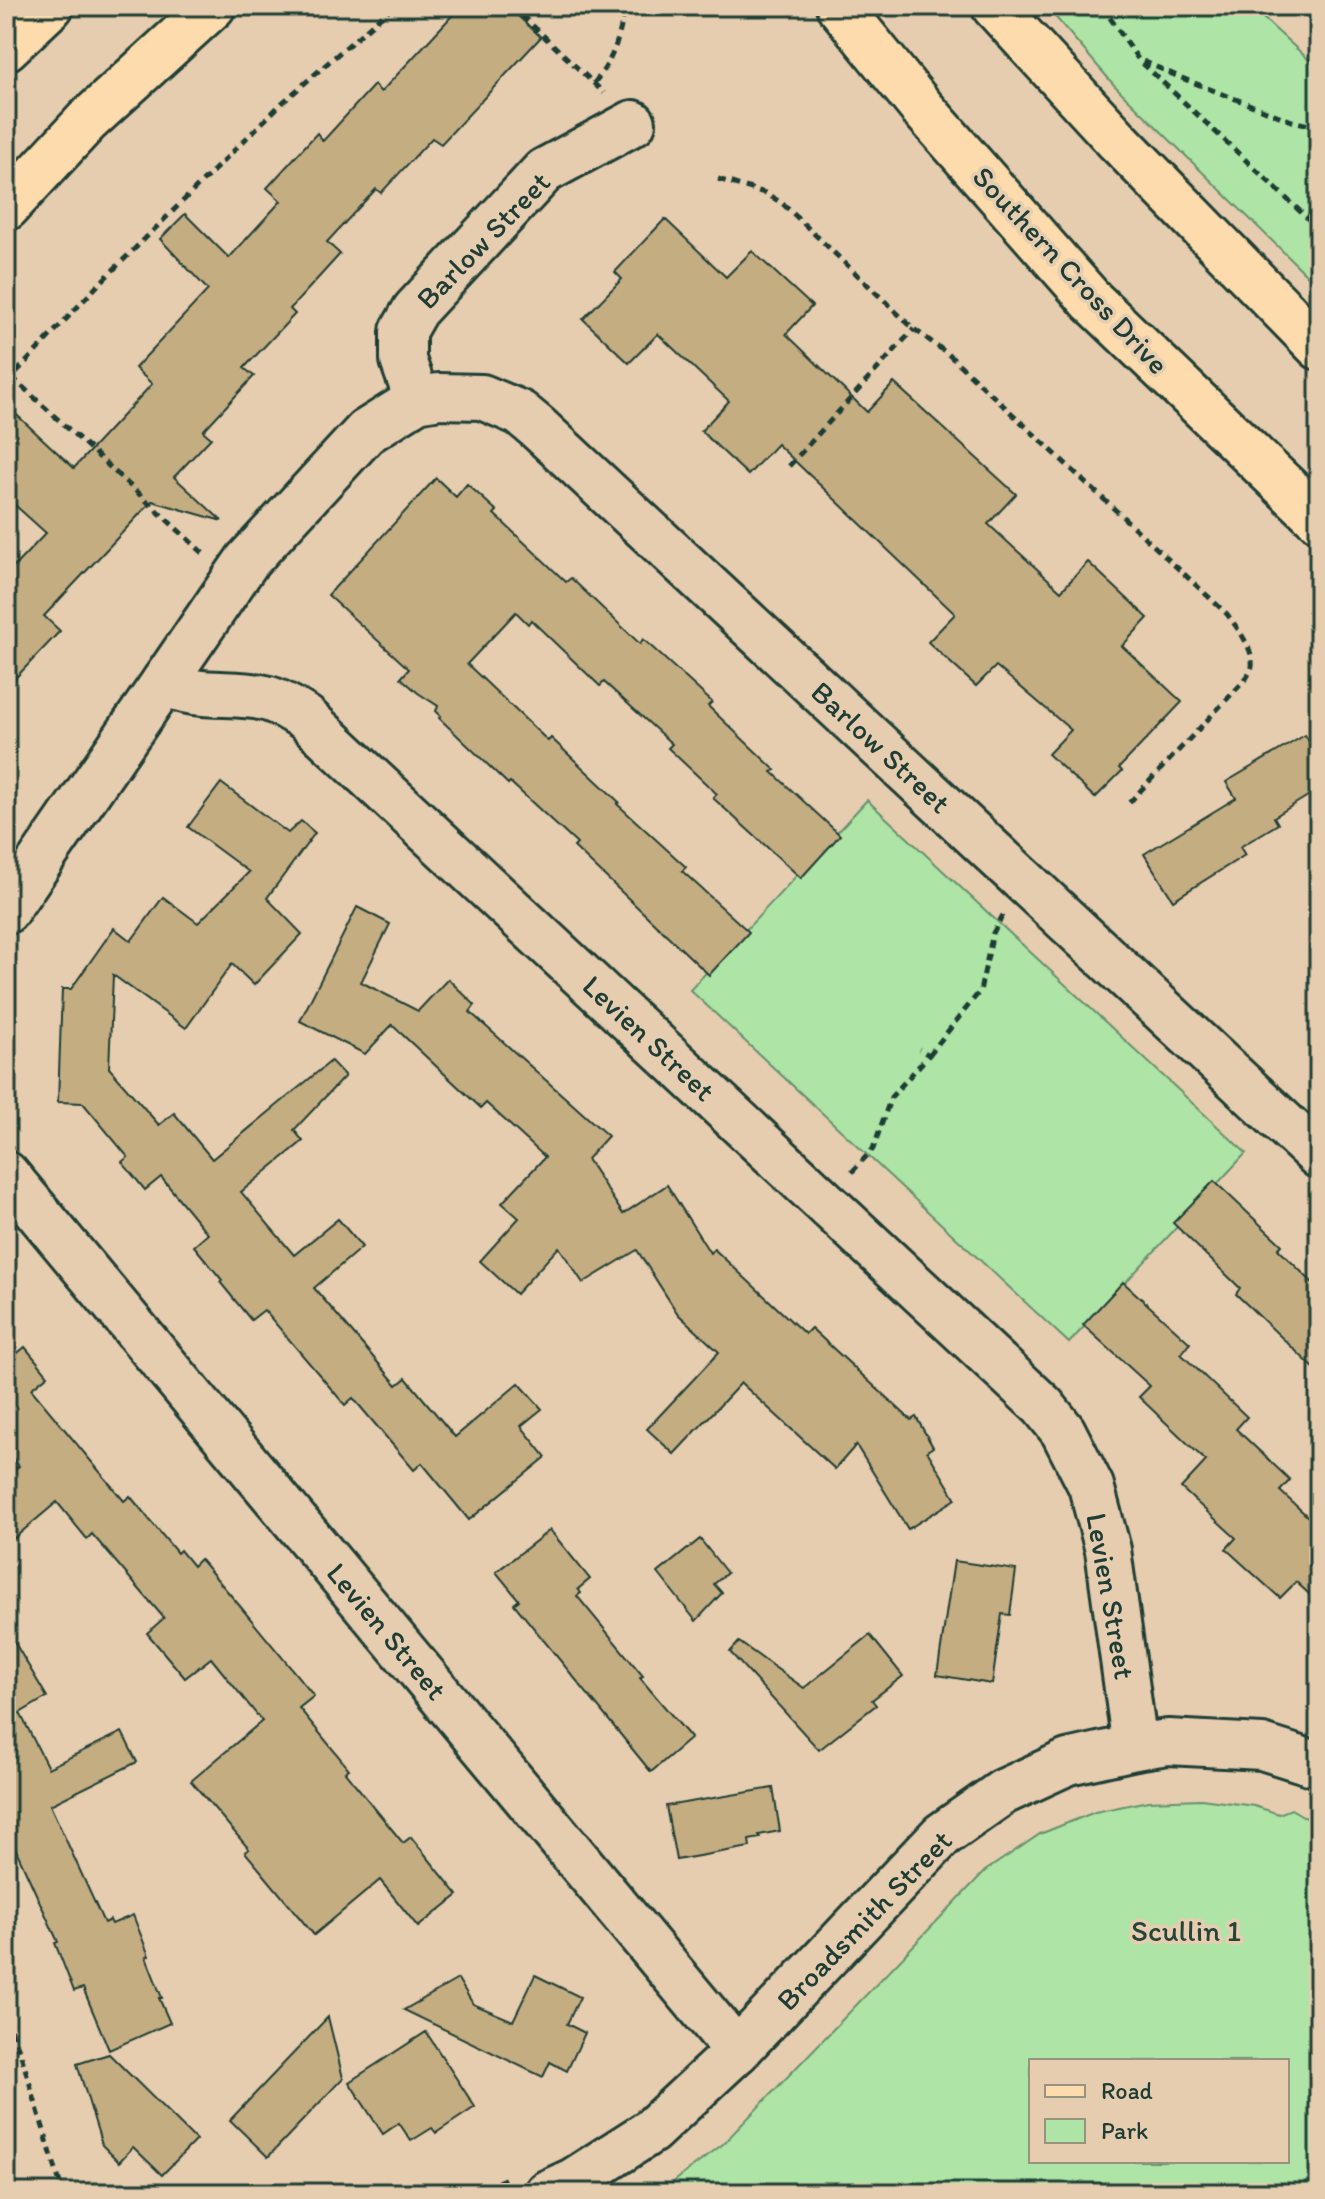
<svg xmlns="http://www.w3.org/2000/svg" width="1325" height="2199" viewBox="0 0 1325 2199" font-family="Itim,sans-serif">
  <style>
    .green { fill: #aee4a6; stroke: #66906d; stroke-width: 2; fill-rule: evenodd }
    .building { fill: #c5ad82; stroke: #1f3d34; stroke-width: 2 }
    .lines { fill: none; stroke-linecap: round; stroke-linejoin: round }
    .minor-casing { stroke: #1f3d34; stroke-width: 50 }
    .major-casing { stroke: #1f3d34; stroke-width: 50 }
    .path { stroke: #1f3d34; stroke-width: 5; stroke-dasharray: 8 6; stroke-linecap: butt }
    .minor { stroke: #e7cdaf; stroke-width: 44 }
    .major { stroke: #fedbac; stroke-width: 44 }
    .labels { text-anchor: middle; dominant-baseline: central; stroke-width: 7; stroke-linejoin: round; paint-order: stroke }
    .street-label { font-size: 30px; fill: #1f3d34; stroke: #e7cdaf }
    .park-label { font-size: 30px; fill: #26453a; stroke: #e7cdaf }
  </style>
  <rect width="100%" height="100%" fill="#e7cdaf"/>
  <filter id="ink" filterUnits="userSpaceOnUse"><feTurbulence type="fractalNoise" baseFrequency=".0125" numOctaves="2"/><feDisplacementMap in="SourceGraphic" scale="16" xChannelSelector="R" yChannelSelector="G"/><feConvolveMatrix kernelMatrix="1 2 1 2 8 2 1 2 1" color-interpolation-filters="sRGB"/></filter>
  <g filter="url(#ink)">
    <g class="green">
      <polygon points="1046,6 1250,6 1319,69 1319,287 1114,85"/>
      <polygon points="867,800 1246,1153 1069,1343 690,990"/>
      <path d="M 1319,1778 L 1319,2193 L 659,2193 L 723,2144 L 985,1871 L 1040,1834 L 1095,1812 L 1148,1801 L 1201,1799 L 1254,1806 L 1279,1814 L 1291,1809 L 1308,1819 L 1318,1805 L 1316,1780 ZM 1031,2061 L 1287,2061 L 1287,2161 L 1031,2161 Z"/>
    </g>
    <g class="building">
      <polygon points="461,6 507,6 541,37 441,144 432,138 381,193 376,189 327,242 340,254 290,309 295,314 244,368 254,376 203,431 211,438 174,477 222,521 152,501 44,616 60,631 6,688 6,575 46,533 6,497 6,405 74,468 152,384 135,368 208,290 160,239 185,214 229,258 281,201 267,188 317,133 323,141 374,85 381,92"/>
      <polygon points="665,219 726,277 752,251 812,306 786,334 867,412 894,383 1016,494 988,524 1061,591 1088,562 1148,618 1122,646 1182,702 1119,768 1122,771 1095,798 1048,754 1071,730 996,666 976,686 928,642 955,614 777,444 748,475 701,431 729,401 658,334 629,363 583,319 622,279 615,272"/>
      <polygon points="436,478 456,497 467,484 497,511 494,514 566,582 571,578 640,644 643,639 712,702 708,706 775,770 772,772 840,835 801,878 713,798 717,794 668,748 672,744 604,682 600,686 531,620 528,624 516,612 467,664 548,741 551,738 619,802 617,804 686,867 682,871 749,932 709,975 574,847 577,844 510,782 508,784 439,718 441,716 436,711 438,706 418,693 401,678 409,669 328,595"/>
      <polygon points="1305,735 1319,757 1319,789 1274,817 1278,824 1240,847 1245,855 1173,900 1144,854 1236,798 1226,782"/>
      <polygon points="221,783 288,833 301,821 315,833 267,898 302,934 254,985 232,964 186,1028 113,975 109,1068 159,1125 174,1113 212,1159 331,1061 345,1076 294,1130 303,1141 241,1192 294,1255 338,1219 362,1247 314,1288 397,1385 406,1378 455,1437 519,1383 542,1409 521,1426 546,1457 469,1520 422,1463 414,1470 353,1398 345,1405 264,1310 251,1320 220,1282 222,1280 194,1246 208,1234 161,1177 145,1190 122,1162 128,1157 83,1103 58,1102 62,989 71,989 114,928 131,941 163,897 198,923 249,872 188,827"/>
      <polygon points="357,907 390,924 361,982 418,1011 448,979 475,1005 470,1012 608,1136 587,1159 623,1214 667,1185 710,1253 714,1249 805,1334 811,1328 911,1420 916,1417 933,1447 927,1451 956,1499 908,1529 856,1445 835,1469 741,1383 674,1454 647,1429 719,1352 678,1314 637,1250 583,1283 559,1247 516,1294 480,1261 519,1218 502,1203 545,1157 486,1103 481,1108 392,1025 365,1054 300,1021"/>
      <polygon points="1214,1181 1282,1245 1278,1249 1319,1289 1319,1373 1236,1294 1240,1288 1173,1223"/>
      <polygon points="1123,1282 1190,1343 1181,1354 1247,1417 1236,1429 1290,1480 1280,1491 1319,1527 1319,1603 1296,1582 1280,1598 1226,1549 1236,1538 1181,1488 1206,1461 1139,1397 1150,1386 1083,1325"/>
      <polygon points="25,1347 48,1375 31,1389 124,1501 130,1496 177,1553 180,1550 193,1566 200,1559 239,1605 314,1696 299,1708 349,1769 345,1772 403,1843 411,1837 458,1895 418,1927 380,1880 314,1935 245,1852 249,1849 191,1781 262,1721 211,1658 185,1678 147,1633 164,1618 92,1534 87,1539 57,1502 6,1545 6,1476 19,1466 6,1450 6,1359 8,1361"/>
      <polygon points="550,1530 590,1579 578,1589 581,1593 577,1596 643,1676 640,1678 691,1738 651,1772 514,1604 519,1600 496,1572"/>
      <polygon points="700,1539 727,1573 714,1584 722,1593 696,1621 658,1573"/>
      <polygon points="954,1561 1016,1570 1010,1615 1002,1614 992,1684 937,1675"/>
      <polygon points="6,1628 47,1697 20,1713 48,1768 122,1732 137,1762 50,1805 104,1923 110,1920 112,1924 133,1915 149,1956 146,1957 162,1998 159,1998 170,2023 109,2050 83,1988 74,1991 55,1943 58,1942 6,1828"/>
      <polygon points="870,1635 903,1676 872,1700 876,1705 819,1750 730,1652 739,1642 804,1688"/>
      <polygon points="773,1788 780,1831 759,1835 760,1838 749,1840 750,1847 676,1860 666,1806"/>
      <polygon points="535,1975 580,1997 567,2024 585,2033 567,2071 550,2062 543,2077 404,2010 458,1979 473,2004 513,2021"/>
      <polygon points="328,2017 343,2078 268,2157 230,2120"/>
      <polygon points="426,2032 475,2107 436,2133 432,2128 411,2141 399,2123 383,2134 349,2082"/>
      <polygon points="109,2054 196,2140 162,2175 133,2147 119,2162 102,2145 77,2064"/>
    </g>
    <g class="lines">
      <g class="minor-casing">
        <g id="minor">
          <polyline points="417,400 403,360 403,331 415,310 544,171 633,123"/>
          <polyline points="164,682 247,561 366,432 417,400 439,396 482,397 520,413 537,427 1319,1156"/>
          <path d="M 6,911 L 164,682 C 196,700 231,690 265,698 C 279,701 294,711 306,718 L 1043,1406 L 1063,1431 L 1091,1486 L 1108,1550 L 1135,1747"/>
          <polyline points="6,1174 737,2051"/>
          <polyline points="547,2193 573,2181 651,2131 737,2051 942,1835 1003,1792 1068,1762 1135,1747 1168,1742 1262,1747 1319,1765"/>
        </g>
      </g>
      <g class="major-casing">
        <g id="major">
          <polyline points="839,6 922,108 1092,301 1319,519"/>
          <polyline points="994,6 1118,141 1319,347"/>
          <polyline points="6,48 51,6"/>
          <polyline points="6,208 87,121 213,6"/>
        </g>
      </g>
      <g class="path">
        <polyline points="512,6 604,93"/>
        <polyline points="1102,6 1138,59 1319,229"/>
        <polyline points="1143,61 1179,77 1292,121 1319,127"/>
        <path d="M 594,83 C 614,59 620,36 625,6"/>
        <path d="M 718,179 L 765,193 L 782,203 L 914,329 L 948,354 L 1227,614 C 1237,628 1254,648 1252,667 C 1251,671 1248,675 1246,679 L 1126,806"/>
        <polyline points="789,466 914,329"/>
        <polyline points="203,553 12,377 98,285 282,103 393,6"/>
        <polyline points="929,1055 980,991 993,933 1003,915"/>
        <polyline points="852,1172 873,1149 891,1097 929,1055 919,1049"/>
        <polyline points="6,2016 21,2055 63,2193"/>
        <polyline points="472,2193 507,2178"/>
      </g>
      <use href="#minor" class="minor"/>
      <use href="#major" class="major"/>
    </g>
  </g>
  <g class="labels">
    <g class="street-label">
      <text transform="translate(483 240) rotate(-46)">Barlow Street</text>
      <text transform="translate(1071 270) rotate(47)">Southern Cross Drive</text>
      <text transform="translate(881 747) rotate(43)">Barlow Street</text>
      <text transform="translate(649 1038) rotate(43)">Levien Street</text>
      <text transform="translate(1111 1596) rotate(80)">Levien Street</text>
      <text transform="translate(387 1631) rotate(50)">Levien Street</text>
      <text transform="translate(864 1920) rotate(-46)">Broadsmith Street</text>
    </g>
    <g class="park-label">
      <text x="1186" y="1930">Scullin 1</text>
    </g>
  </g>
  <rect width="1325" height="2199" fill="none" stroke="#e7cdaf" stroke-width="32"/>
  <rect x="16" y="16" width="1293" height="2167" fill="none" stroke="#1f3d34" stroke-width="3" filter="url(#ink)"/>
  <rect x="1029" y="2059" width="260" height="104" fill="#e7cdaf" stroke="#97937e" stroke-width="2"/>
  <rect x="1045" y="2085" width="40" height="12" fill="#fedbac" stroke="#97937e" stroke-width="2"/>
  <text x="1101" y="2099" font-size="24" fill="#1f3d34">Road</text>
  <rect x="1045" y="2119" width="40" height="24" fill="#aee4a6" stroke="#97937e" stroke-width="2"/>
  <text x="1101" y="2139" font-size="24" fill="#1f3d34">Park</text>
</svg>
